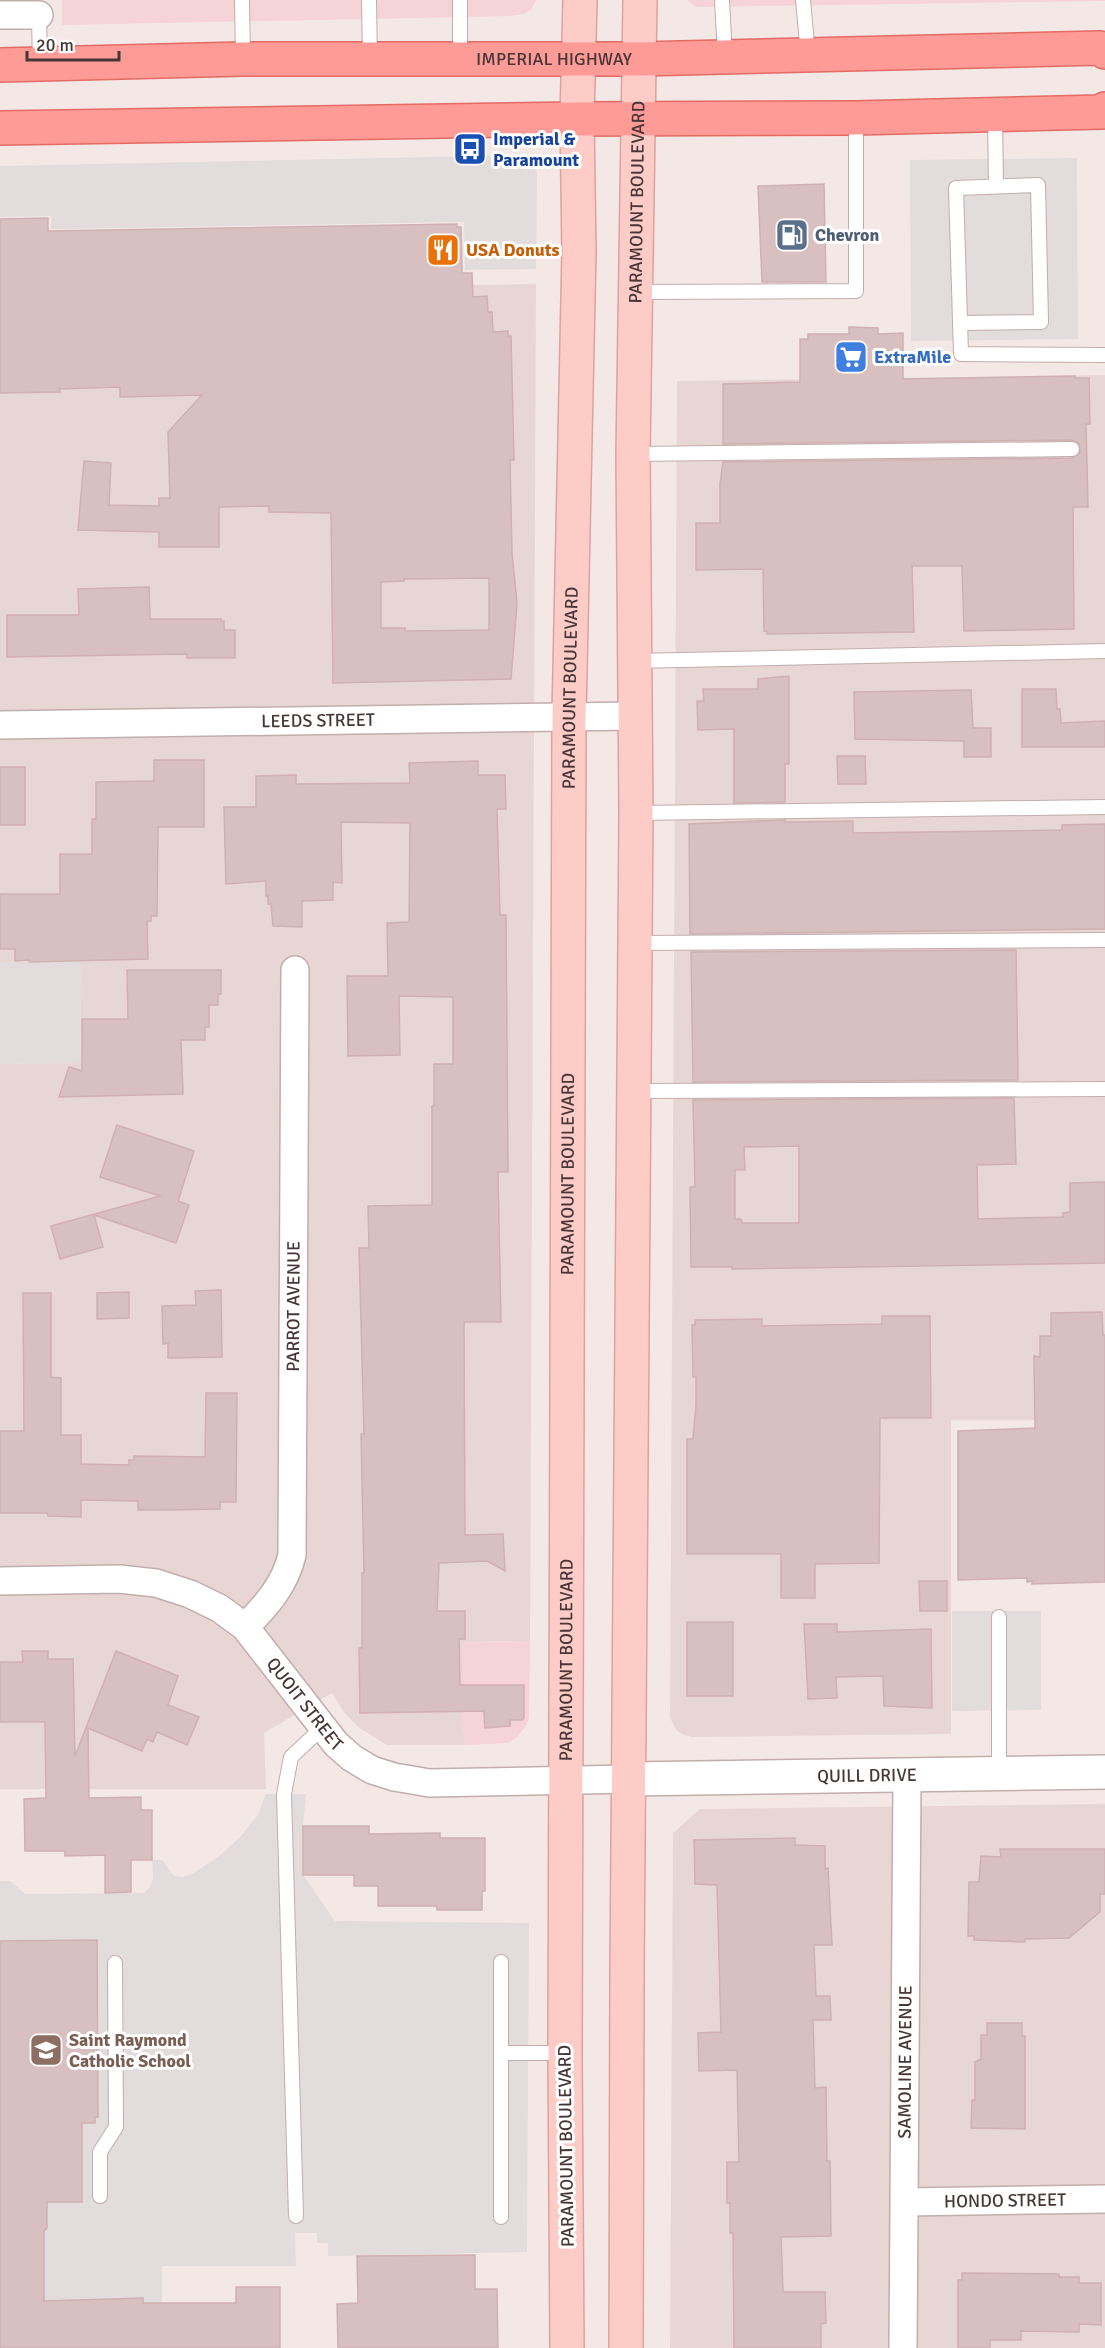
<svg xmlns="http://www.w3.org/2000/svg" width="1105" height="2348" viewBox="0 0 1105 2348" font-family="Signika,sans-serif">
  <style>
    .residential { fill: #e8d6d5 }
    .commercial { fill: #f5d3d6 }
    .parking { fill: #e2dcdd }
    .building { fill: #d8c0c1; stroke: #d0b0b2; stroke-width: 1.5; fill-rule: evenodd }
    .lines { fill: none; stroke-linecap: round; stroke-linejoin: round }
    .service-casing { stroke: #c2adad; stroke-width: 16 }
    .minor-casing { stroke: #c2adad; stroke-width: 30 }
    .tertiary-casing { stroke: #c2adad; stroke-width: 36 }
    .secondary-casing { stroke: #dda29d; stroke-width: 36 }
    .primary-casing { stroke: #e46a65; stroke-width: 36 }
    .service { stroke: #fff; stroke-width: 14 }
    .minor { stroke: #fff; stroke-width: 27 }
    .tertiary { stroke: #fff; stroke-width: 33 }
    .secondary { stroke: #feccc7; stroke-width: 33 }
    .primary { stroke: #fe9b96; stroke-width: 33 }
    .labels { text-anchor: middle; dominant-baseline: central; stroke-width: 6; stroke-linejoin: round; paint-order: stroke }
    .street-label { font-size: 18px; fill: #473637; stroke: #fff }
    .transit-label { font-size: 18px; font-weight: bold; fill: #164399; stroke: #fff; text-anchor: start }
    .service-label { font-size: 18px; font-weight: bold; fill: #4e5e75; stroke: #fff; text-anchor: start }
    .food-label { font-size: 18px; font-weight: bold; fill: #c56008; stroke: #fff; text-anchor: start }
    .shop-label { font-size: 18px; font-weight: bold; fill: #366cbe; stroke: #fff; text-anchor: start }
    .education-label { font-size: 18px; font-weight: bold; fill: #785e54; stroke: #fff; text-anchor: start }
  </style>
  <rect width="100%" height="100%" fill="#f4e8e7"/>
  <g class="residential">
    <polygon points="536,284 530,1641 462,1642 462,1711 465,1745 387,1745 358,1727 343,1711 332,1693 264,1733 266,1789 0,1789 0,1064 81,1063 80,961 0,962 0,293"/>
    <polygon points="1105,375 1105,1420 951,1420 951,1734 692,1737 684,1735 677,1731 670,1718 677,381"/>
    <polygon points="1105,1804 1105,2348 670,2348 673,1833 700,1809"/>
  </g>
  <g class="commercial">
    <polygon points="62,0 536,0 531,10 523,14 511,16 62,25"/>
    <polygon points="687,0 1105,0 1105,1 696,7"/>
    <polygon points="530,1641 529,1717 527,1725 515,1739 508,1743 465,1745 462,1711 462,1642"/>
  </g>
  <g class="parking">
    <polygon points="526,155 537,173 536,269 465,270 464,222 51,229 51,216 0,217 0,166"/>
    <polygon points="1077,158 1078,339 911,341 910,160"/>
    <polygon points="80,961 81,1063 0,1064 0,962"/>
    <polygon points="952,1611 1041,1611 1041,1710 952,1711"/>
    <polygon points="266,1794 306,1794 303,1826 303,1875 335,1921 529,1923 527,2252 328,2256 328,2243 317,2243 317,2233 295,2233 296,2266 162,2266 162,2303 143,2303 142,2298 109,2298 109,2303 99,2301 44,2301 44,2231 47,2228 47,2202 82,2123 95,2123 96,1940 0,1941 0,1881 10,1881 25,1894 144,1893 150,1887 153,1879 152,1860 162,1860 174,1876 183,1877 192,1874 218,1857 240,1837 258,1815"/>
  </g>
  <g class="building">
    <polygon points="824,184 826,282 762,282 758,186"/>
    <path d="M 48,218 L 48,231 L 457,224 L 457,227 L 461,227 L 462,273 L 472,273 L 473,297 L 487,296 L 488,312 L 492,312 L 493,332 L 508,331 L 508,336 L 511,336 L 514,460 L 510,460 L 512,553 L 517,603 L 511,679 L 333,683 L 331,513 L 269,512 L 269,506 L 219,507 L 219,547 L 159,547 L 159,532 L 78,530 L 84,461 L 111,463 L 109,505 L 159,506 L 159,498 L 170,498 L 168,432 L 202,395 L 120,397 L 120,387 L 59,389 L 60,392 L 0,393 L 0,219 ZM 489,578 L 489,630 L 405,631 L 405,628 L 381,628 L 381,582 L 404,581 L 404,579 Z"/>
    <polygon points="849,327 878,328 878,334 903,333 903,379 1075,376 1075,378 1089,378 1090,424 1086,424 1088,507 1073,507 1074,629 964,631 962,566 912,566 914,632 767,634 767,632 764,631 763,569 696,570 696,523 720,523 720,484 723,462 1072,458 1080,453 1079,444 1072,440 723,444 723,384 800,382 800,339 808,339 808,334 849,334"/>
    <polygon points="149,587 150,619 221,619 221,621 224,621 224,630 235,630 235,658 187,658 187,654 7,657 7,615 79,615 78,589"/>
    <polygon points="789,676 789,764 785,764 785,802 734,803 734,729 698,730 697,701 704,701 703,689 758,689 758,679"/>
    <polygon points="1022,689 1056,689 1057,709 1060,709 1061,723 1105,721 1105,747 1022,747"/>
    <polygon points="971,690 973,728 991,728 991,757 964,757 964,741 855,739 854,692"/>
    <polygon points="837,756 865,756 866,784 838,784"/>
    <polygon points="154,760 204,760 204,827 158,827 157,916 151,916 151,921 147,921 148,959 29,962 29,960 15,961 15,949 0,949 0,894 60,894 60,854 92,854 92,819 96,819 96,782 154,781"/>
    <polygon points="478,761 478,775 505,775 506,809 497,809 500,915 506,915 508,1172 498,1172 501,1322 464,1322 465,1535 503,1534 505,1571 487,1561 439,1563 437,1611 465,1611 465,1639 459,1639 460,1685 524,1685 524,1718 522,1720 510,1720 510,1726 485,1728 484,1711 360,1713 359,1648 362,1648 362,1573 364,1573 361,1434 364,1434 359,1248 369,1248 368,1206 432,1205 432,1106 434,1105 434,1064 453,1064 453,997 399,996 400,1055 348,1056 347,976 388,976 387,923 409,922 410,823 341,822 342,883 333,882 333,900 302,901 302,927 273,926 271,904 268,904 268,896 266,896 266,881 226,884 224,807 256,807 256,776 296,775 296,784 410,783 409,763"/>
    <rect x="0" y="767" width="25" height="58"/>
    <polygon points="785,820 785,822 853,821 853,833 1062,830 1062,825 1105,824 1105,929 690,934 689,824"/>
    <polygon points="1016,950 1018,1080 693,1082 691,952"/>
    <polygon points="127,970 221,970 221,994 218,994 218,1005 209,1005 209,1027 205,1027 205,1040 181,1040 183,1094 59,1097 69,1067 82,1071 82,1019 128,1019"/>
    <path d="M 1014,1098 L 1016,1164 L 977,1165 L 978,1219 L 1063,1217 L 1063,1213 L 1070,1212 L 1070,1183 L 1105,1182 L 1105,1263 L 732,1269 L 732,1267 L 691,1267 L 690,1187 L 695,1187 L 693,1100 ZM 799,1146 L 799,1223 L 742,1223 L 741,1219 L 735,1219 L 735,1170 L 745,1170 L 744,1147 Z"/>
    <polygon points="117,1125 194,1151 178,1201 189,1205 176,1243 94,1215 103,1247 60,1259 51,1226 160,1196 100,1177"/>
    <polygon points="221,1290 222,1357 168,1358 168,1343 163,1344 162,1306 196,1305 195,1291"/>
    <polygon points="129,1292 129,1318 97,1319 97,1293"/>
    <polygon points="23,1293 51,1293 51,1377 61,1378 61,1435 81,1435 81,1464 129,1465 129,1460 134,1460 134,1456 205,1457 206,1393 237,1393 236,1502 220,1502 220,1509 164,1510 138,1510 138,1501 81,1500 81,1517 48,1516 47,1513 0,1513 0,1431 24,1431"/>
    <polygon points="1102,1312 1103,1335 1105,1335 1105,1582 1032,1584 1032,1581 1027,1582 1027,1578 958,1580 958,1431 1035,1428 1034,1356 1040,1357 1040,1336 1051,1336 1051,1313"/>
    <polygon points="882,1316 930,1316 931,1418 880,1418 879,1563 815,1564 815,1598 781,1598 781,1554 687,1554 687,1439 693,1439 696,1405 696,1377 693,1377 692,1325 695,1325 695,1320 762,1319 762,1326 882,1324"/>
    <polygon points="919,1581 947,1581 947,1611 920,1611"/>
    <rect x="687" y="1622" width="46" height="74"/>
    <polygon points="804,1624 837,1624 837,1632 931,1629 932,1708 884,1706 883,1676 836,1677 837,1698 808,1699"/>
    <polygon points="22,1651 48,1651 48,1659 73,1659 75,1756 116,1651 178,1676 168,1705 199,1717 187,1745 157,1732 153,1742 147,1739 142,1751 88,1728 89,1798 141,1797 141,1810 152,1810 152,1860 131,1860 131,1892 105,1893 105,1855 65,1856 65,1851 25,1851 24,1799 46,1798 45,1722 0,1722 0,1662 23,1662"/>
    <polygon points="303,1826 369,1826 369,1834 440,1833 440,1838 485,1838 485,1891 482,1891 482,1910 437,1910 437,1906 378,1906 378,1886 354,1886 354,1875 303,1875"/>
    <polygon points="795,1838 795,1845 825,1846 825,1869 828,1868 832,1945 814,1945 816,1996 830,1996 831,2020 813,2020 815,2088 826,2087 827,2161 830,2161 831,2236 781,2237 783,2292 825,2292 826,2323 821,2324 821,2348 734,2348 733,2233 730,2233 730,2203 727,2203 727,2162 739,2162 737,2070 699,2071 698,2033 721,2032 717,1885 695,1884 694,1840"/>
    <polygon points="1000,1849 1105,1849 1105,1894 1100,1894 1100,1912 1069,1938 1025,1939 1025,1942 974,1940 974,1936 968,1936 969,1882 979,1882 981,1856 1001,1857"/>
    <polygon points="97,1940 98,2117 95,2117 95,2123 82,2123 82,2202 47,2202 47,2228 44,2231 44,2301 143,2298 143,2303 236,2303 236,2287 280,2287 280,2348 0,2348 0,1941"/>
    <polygon points="987,2023 1022,2023 1022,2036 1025,2036 1025,2129 971,2128 972,2100 975,2100 975,2062 981,2059 981,2035 987,2035"/>
    <polygon points="475,2255 475,2289 497,2289 498,2348 338,2348 337,2304 358,2303 357,2256"/>
    <polygon points="962,2273 1059,2274 1059,2277 1079,2277 1079,2283 1101,2283 1101,2325 1079,2324 1079,2332 1021,2331 1021,2340 990,2340 990,2348 958,2348 958,2280 962,2280"/>
  </g>
  <g class="lines">
    <g class="service-casing">
      <g id="service">
        <polyline points="242,0 243,59"/>
        <polyline points="369,0 370,60"/>
        <polyline points="722,0 725,57"/>
        <polyline points="803,0 808,55"/>
        <polyline points="39,15 40,65"/>
        <polyline points="460,61 460,0"/>
        <polyline points="995,114 996,186"/>
        <polyline points="635,292 856,291 856,118"/>
        <polyline points="961,323 1041,322 1038,185 956,188 961,354 1105,355"/>
        <polyline points="633,454 1072,449"/>
        <polyline points="634,661 1105,651"/>
        <polyline points="636,813 1105,807"/>
        <polyline points="635,943 1105,940"/>
        <polyline points="635,1091 1105,1089"/>
        <polyline points="999,1774 999,1617"/>
        <polyline points="501,2053 565,2053"/>
        <polyline points="100,2196 100,2152 116,2127 115,1963"/>
        <polyline points="296,2216 284,1794 291,1757 322,1728"/>
        <polyline points="501,2217 501,1962"/>
      </g>
    </g>
    <g class="minor-casing">
      <g id="minor">
        <polyline points="0,15 39,15"/>
        <path id="s1" d="M 0,725 L 634,716"/>
        <path id="s2" d="M 0,1581 L 119,1579 L 156,1583 L 190,1594 L 219,1608 L 245,1627 L 336,1744 L 352,1758 L 372,1770 L 394,1777 L 412,1780 L 429,1783 L 629,1779"/>
        <path id="s3" d="M 245,1627 C 266,1606 285,1585 292,1555 L 295,970"/>
        <path id="s4" d="M 906,2202 L 1105,2199"/>
        <path id="s5" d="M 903,2348 L 907,1776"/>
      </g>
    </g>
    <g class="tertiary-casing">
      <g id="tertiary">
        <path id="s6" d="M 629,1779 L 1105,1772"/>
      </g>
    </g>
    <g class="secondary-casing">
      <g id="secondary">
        <path id="s7" d="M 567,2348 L 565,2053 L 569,716 L 579,252 L 577,119 L 580,0"/>
        <path id="s8" d="M 626,2348 L 627,1975 L 636,813 L 633,454 L 640,0"/>
      </g>
    </g>
    <g class="primary-casing">
      <g id="primary">
        <path id="s9" d="M 0,65 L 243,59 L 640,59 L 1100,48 L 1105,52"/>
        <polyline points="0,128 577,119 856,118 1102,112 1105,109"/>
      </g>
    </g>
    <use href="#service" class="service"/>
    <use href="#minor" class="minor"/>
    <use href="#tertiary" class="tertiary"/>
    <use href="#secondary" class="secondary"/>
    <use href="#primary" class="primary"/>
  </g>
  <defs>
    <g id="bus-square" transform="scale(1.725)"><rect x="-9" y="-9" width="18" height="18" rx="4" fill="#1a4fb4" stroke="#fff"/><path d="M-5-6H5V4H4V6H2V4H-2V6H-4V4H-5ZM-3.5-4V0h7V-4ZM-3.5 1.2v1.5H-2V1.2ZM2 1.2v1.5H3.5V1.2Z" fill="#fff"/></g>
    <g id="fuel-square" transform="scale(1.725)"><rect x="-9" y="-9" width="18" height="18" rx="4" fill="#5c6f8a" stroke="#fff"/><path d="M-5.5-6h7V0h2V4h1.3V-2.5L3-4.5l.8-.8L6-3V5H2.5V1h-1V6h-7ZM-4.2-4.7v3.2H.2V-4.7Z" fill="#fff"/></g>
    <g id="restaurant-square" transform="scale(1.725)"><rect x="-9" y="-9" width="18" height="18" rx="4" fill="#e8710a" stroke="#fff"/><path d="M-5-6h1v4h1v-4h1v4h1v-4h1v5L-1.5 .5V6h-2V.5L-5-1ZM5-6V6H3V1.5H1.5Q1.5-4 5-6Z" fill="#fff"/></g>
    <g id="supermarket-square" transform="scale(1.725)"><rect x="-9" y="-9" width="18" height="18" rx="4" fill="#3f7fe0" stroke="#fff"/><path d="M-6-5.5h2.5l.6 2H6L4.5 2H-2.5L-4.4-4H-6ZM-1.5 3.2a1.3 1.3 0 1 0 .1 0ZM3 3.2a1.3 1.3 0 1 0 .1 0Z" fill="#fff"/></g>
    <g id="school-square" transform="scale(1.725)"><rect x="-9" y="-9" width="18" height="18" rx="4" fill="#8d6e63" stroke="#fff"/><path d="M0-5L7-2L0 1L-7-2ZM-4 1L0 2.5L4 1V4Q0 6-4 4Z" fill="#fff"/></g>
  </defs>
  <g fill-rule="evenodd">
    <use href="#bus-square" x="470" y="149"/>
    <use href="#fuel-square" x="792" y="235"/>
    <use href="#restaurant-square" x="443" y="250"/>
    <use href="#supermarket-square" x="851" y="357"/>
    <use href="#school-square" x="46" y="2050"/>
  </g>
  <g class="labels">
    <g class="street-label">
      <text stroke="none"><textPath href="#s9" startOffset="554">IMPERIAL HIGHWAY</textPath></text>
      <text stroke="none"><textPath href="#s8" startOffset="2146">PARAMOUNT BOULEVARD</textPath></text>
      <text stroke="none"><textPath href="#s7" startOffset="1660">PARAMOUNT BOULEVARD</textPath></text>
      <text stroke="none"><textPath href="#s1" startOffset="318">LEEDS STREET</textPath></text>
      <text stroke="none"><textPath href="#s7" startOffset="1174">PARAMOUNT BOULEVARD</textPath></text>
      <text stroke="none"><textPath href="#s3" startOffset="336">PARROT AVENUE</textPath></text>
      <text stroke="none"><textPath href="#s7" startOffset="688">PARAMOUNT BOULEVARD</textPath></text>
      <text stroke="none"><textPath href="#s2" startOffset="354">QUOIT STREET</textPath></text>
      <text stroke="none"><textPath href="#s6" startOffset="238">QUILL DRIVE</textPath></text>
      <text stroke="none"><textPath href="#s5" startOffset="286">SAMOLINE AVENUE</textPath></text>
      <text transform="translate(566 2146) rotate(-91)">PARAMOUNT BOULEVARD</text>
      <text stroke="none"><textPath href="#s4" startOffset="99">HONDO STREET</textPath></text>
    </g>
    <g class="transit-label">
      <text x="493" y="139">Imperial &amp;<tspan x="493" dy="21">Paramount</tspan></text>
    </g>
    <g class="service-label">
      <text x="815" y="235">Chevron</text>
    </g>
    <g class="food-label">
      <text x="466" y="250">USA Donuts</text>
    </g>
    <g class="shop-label">
      <text x="874" y="357">ExtraMile</text>
    </g>
    <g class="education-label">
      <text x="69" y="2040">Saint Raymond<tspan x="69" dy="21">Catholic School</tspan></text>
    </g>
  </g>
  <path d="M27 51v9h92v-9" fill="none" stroke="#473637" stroke-width="3"/>
  <text x="36" y="51" font-size="18" fill="#473637" stroke="#ffffff" stroke-width="4.5" paint-order="stroke">20 m</text>
</svg>
